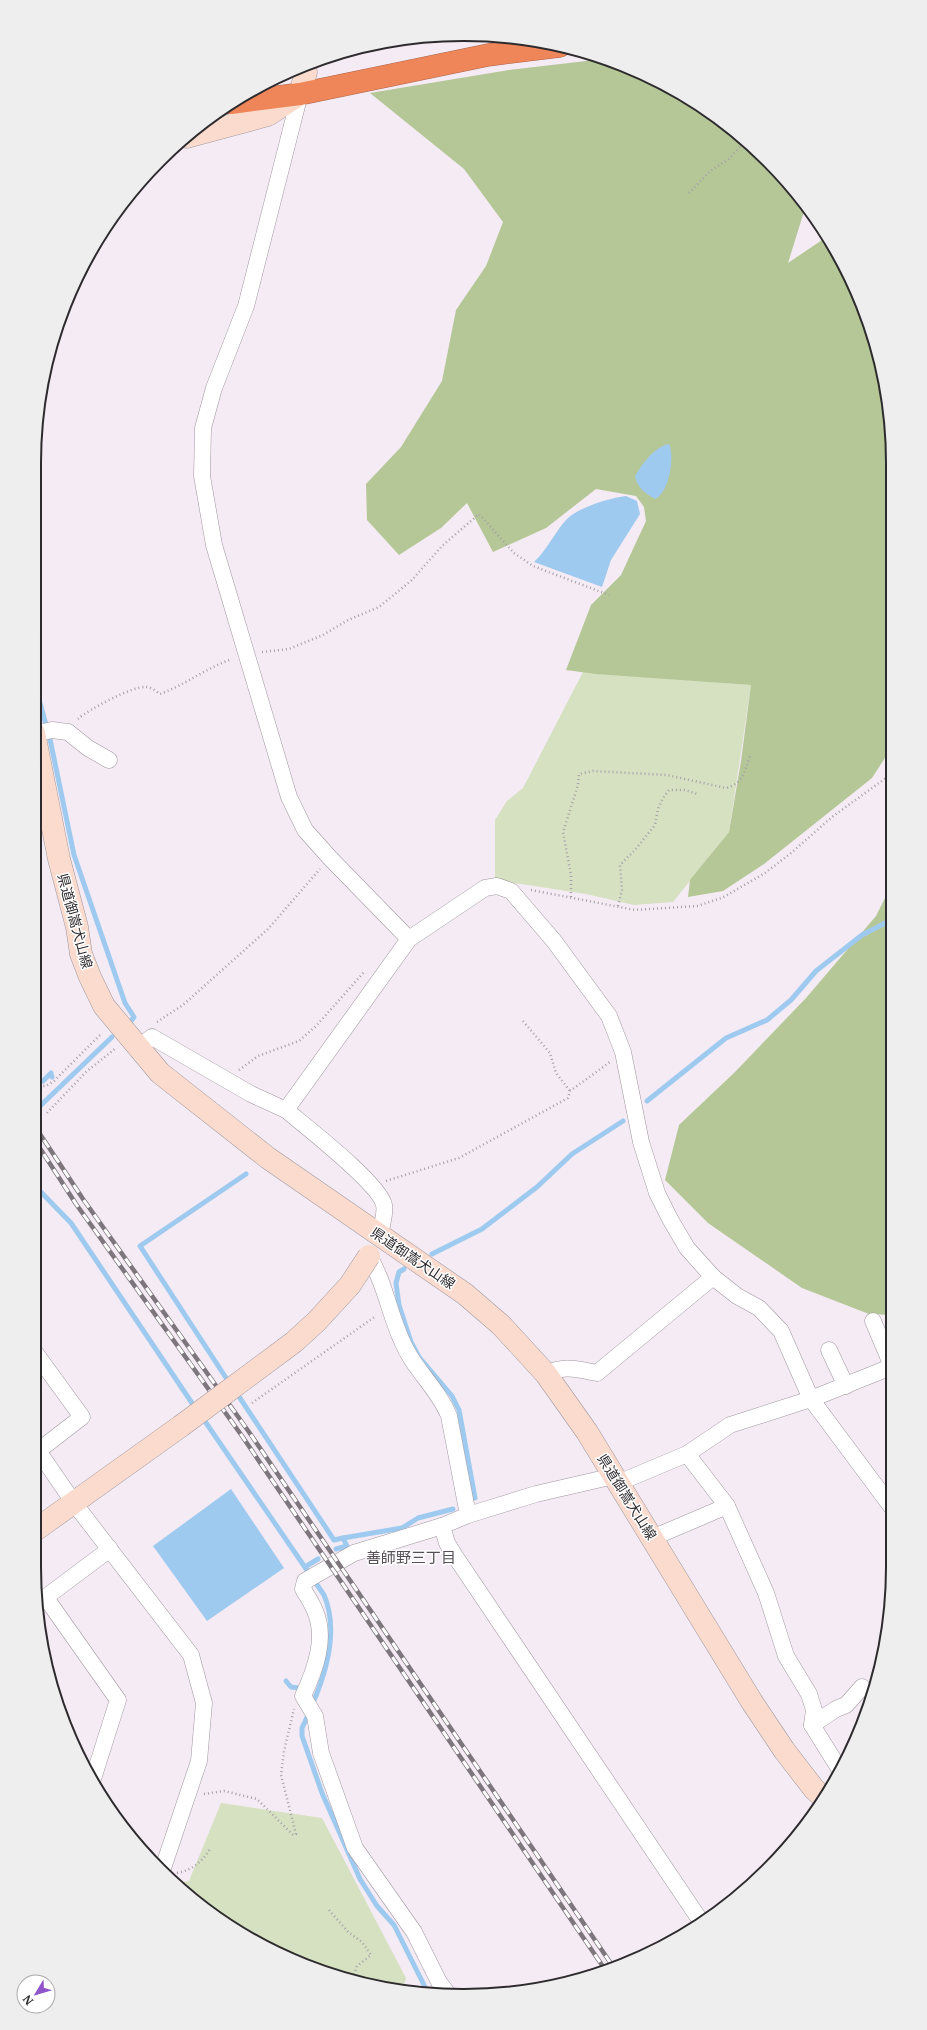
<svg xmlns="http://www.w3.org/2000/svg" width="927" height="2030" viewBox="0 0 927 2030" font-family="Merriweather,'Noto Sans JP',serif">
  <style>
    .green { fill: #d5e1c1 }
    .forest { fill: #b5c796 }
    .water { fill: #9fcaf0 }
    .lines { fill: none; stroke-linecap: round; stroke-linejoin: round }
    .stream { stroke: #9fcaf0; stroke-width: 5 }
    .street-casing { stroke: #9f979f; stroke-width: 17 }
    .secondary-casing { stroke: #9f979f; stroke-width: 23 }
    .highway-casing { stroke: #ab664a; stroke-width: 23 }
    .path { stroke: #a6a0a6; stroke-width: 2.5; stroke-dasharray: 1 3; stroke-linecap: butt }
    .street { stroke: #fff; stroke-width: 16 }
    .secondary { stroke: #fadbcd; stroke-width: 22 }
    .highway { stroke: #ee8659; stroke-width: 22 }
    .rail-casing { stroke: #7d777d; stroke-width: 4.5 }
    .rail { stroke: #fff; stroke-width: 3; stroke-dasharray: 9; stroke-linecap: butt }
    .secondary-bridge-casing { stroke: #9f979f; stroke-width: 23; stroke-linecap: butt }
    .secondary-bridge { stroke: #fadbcd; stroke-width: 22 }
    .labels { text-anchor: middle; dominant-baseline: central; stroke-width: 3; stroke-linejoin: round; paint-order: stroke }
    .street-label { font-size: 14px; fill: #2e2b2e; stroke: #fff }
    .neighbourhood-label { font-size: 15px; fill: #564f56; stroke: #fff }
    .rim { fill: none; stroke: #2e2b2e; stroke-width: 2 }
  </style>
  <rect width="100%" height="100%" fill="#f4ebf4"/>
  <g class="green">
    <polygon points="583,672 751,685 729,832 673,902 634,905 586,894 495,880 495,820 507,801 523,788"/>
    <polygon points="221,1803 322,1818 406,1978 403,1990 380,1988 325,1973 249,1939 174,1883 189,1881"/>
  </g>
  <g class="forest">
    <polygon points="603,59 628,67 725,123 804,202 806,205 788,263 825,238 860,299 889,407 890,750 872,778 764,864 723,891 688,897 690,880 729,832 741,761 751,685 596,674 566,670 591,605 621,575 646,521 644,507 636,496 596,489 546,528 493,552 467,503 441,528 399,555 367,520 366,484 401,447 442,381 456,310 486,266 503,222 464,169 370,93 509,70"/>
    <polygon points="891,886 892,1315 869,1314 802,1288 708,1223 665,1180 679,1125 735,1072 806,998 876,916"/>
  </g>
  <g class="water">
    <path d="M 669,444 C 675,457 669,493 655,499 C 645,493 637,488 635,476 C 642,464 655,446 669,444 Z"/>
    <path d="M 626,496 L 637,501 L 640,514 L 611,560 L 602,587 L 534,562 C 548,549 555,531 568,518 C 580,507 610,498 626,496 Z"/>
    <polygon points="231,1489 284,1568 207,1621 153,1546"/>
  </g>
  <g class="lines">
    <g class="stream">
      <polyline points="34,682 50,739 74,855 125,1003 134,1017 131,1021"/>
      <polyline points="43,1081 51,1073 52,1077"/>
      <polyline points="34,1087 36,1086"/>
      <polyline points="647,1101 726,1038 767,1020 791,1000 816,971 862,935 891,920"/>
      <polyline points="38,1108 112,1037"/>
      <polyline points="34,1185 71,1223 196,1409"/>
      <polyline points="432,1254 482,1229 537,1187 572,1154 623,1121"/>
      <polyline points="404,1269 399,1272 396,1283 399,1305 411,1342 419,1357 452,1396 459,1410 475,1498"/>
      <polyline points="230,1384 140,1246 246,1174"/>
      <polyline points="236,1392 334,1540 343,1538 347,1546 336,1549"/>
      <path d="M 202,1417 L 324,1595 C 339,1630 327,1671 312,1705"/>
      <polyline points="343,1538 402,1528 418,1518 453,1509"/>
      <polyline points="305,1567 318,1559"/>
      <polyline points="286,1681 291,1687 299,1688"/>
      <polyline points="309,1713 302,1728 302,1736 322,1793 360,1879 377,1906 394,1925 428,1993"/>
    </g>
    <g class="street-casing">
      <g id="street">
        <polyline points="300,94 246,306 214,388 203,428 202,476 214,545 289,797 305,830 330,858 409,939"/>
        <polyline points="34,734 52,730 68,732 88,748 109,760"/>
        <polyline points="137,1048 152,1037 251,1094 286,1110"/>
        <path d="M 380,1236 C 381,1227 386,1213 384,1205 C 380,1184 305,1126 286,1110 L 409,939 L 485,888 L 497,886 L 511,891 L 554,941 L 609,1016 L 623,1052 L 641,1142 L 657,1193 L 670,1219 L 687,1248 L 713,1277 L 737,1296 L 759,1308 L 781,1331 L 811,1399 L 893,1509"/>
        <path d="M 369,1256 C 385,1283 389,1313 402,1341 C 413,1369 438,1388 449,1416 L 468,1515"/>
        <polyline points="829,1350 846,1386"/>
        <path d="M 546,1374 C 565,1365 576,1369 597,1373 L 713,1277"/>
        <polyline points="34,1445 74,1503 191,1655 204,1703 199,1761 162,1871"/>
        <polyline points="34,1454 82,1417 34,1351"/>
        <polyline points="687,1454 727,1506 766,1593 786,1656 809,1694 814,1710 812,1725 840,1770"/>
        <polyline points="618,1483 687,1454 730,1425 811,1399 891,1367 889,1359 873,1321"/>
        <polyline points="442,1526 447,1543 455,1556 702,1923"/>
        <polyline points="652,1538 727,1506"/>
        <polyline points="46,1598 118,1700 92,1782"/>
        <polyline points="38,1603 110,1549"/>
        <polyline points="812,1725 836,1709 846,1705 862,1687"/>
        <path d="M 448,1994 L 439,1982 L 414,1932 L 355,1848 L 321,1753 L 315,1716 L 303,1696 C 315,1670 327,1638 315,1611 C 312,1603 307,1596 303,1589 L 305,1581 L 354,1553 L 442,1526 L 468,1515 L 536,1494 L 614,1476"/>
      </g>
    </g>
    <g class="secondary-casing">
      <g id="secondary">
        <polyline points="187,137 268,115 300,94 306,72"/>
        <polyline points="34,733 59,859 77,927 81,954 90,977 104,1006 160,1073 268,1158 465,1294 501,1325 546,1374 587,1432 752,1702 784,1750 814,1789 824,1798"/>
        <polyline points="34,1531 181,1426"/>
      </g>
    </g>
    <g class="highway-casing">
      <polyline id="highway" points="231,103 300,94 488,55 560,46"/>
    </g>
    <g class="path">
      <polyline points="689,193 710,171 729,159 744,142"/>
      <polyline points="262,652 289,649 323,635 348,620 379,607 412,580 442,546 479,514 514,553 533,566 609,595"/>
      <path d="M 78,719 C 88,710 132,686 146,687 C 151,687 156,691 160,694 C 185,685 206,668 232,659"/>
      <polyline points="531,890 635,910 698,906 712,901 722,898 765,873 790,854 832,817 890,775"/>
      <path d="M 571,897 L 571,875 L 563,832 L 578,785 L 579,774 L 593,771 L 667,775 L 726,788 C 744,783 744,772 750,756"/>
      <polyline points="618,906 622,890 620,865 635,850 655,825 658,809 663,798 669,790 685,790 697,794"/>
      <polyline points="523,1021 550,1053 556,1073 570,1091"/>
      <polyline points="157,1022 183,1005 268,929 320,869"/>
      <polyline points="239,1070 258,1056 299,1041 316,1026 365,971"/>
      <polyline points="34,1079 42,1086 46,1086 54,1081 102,1033"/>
      <polyline points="47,1113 86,1072 116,1048"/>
      <polyline points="386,1181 459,1158 568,1098 570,1091 610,1062"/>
      <polyline points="252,1403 376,1316"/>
      <polyline points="204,1794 224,1791 257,1799 293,1835 296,1834 281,1775 284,1751 294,1709"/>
      <path d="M 177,1873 C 192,1870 202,1862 210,1849"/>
      <polyline points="329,1910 348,1932 362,1942 371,1955 357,1966 352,1980"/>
    </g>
    <use href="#street" class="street"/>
    <use href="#secondary" class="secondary"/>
    <use href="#highway" class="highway"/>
    <g class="rail-casing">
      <g id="rail">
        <polyline points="34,1125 83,1199 249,1432 614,1968"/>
        <polyline points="34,1139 76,1204 242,1436 606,1971"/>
      </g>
    </g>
    <use href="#rail" class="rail"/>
    <g class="secondary-bridge-casing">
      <polyline id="secondary-bridge" points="181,1426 294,1342 316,1322 350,1285 369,1256"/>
    </g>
    <use href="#secondary-bridge" class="secondary-bridge"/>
  </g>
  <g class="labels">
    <g class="street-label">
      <text transform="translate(75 921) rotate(75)">県道御嵩犬山線</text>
      <text transform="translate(413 1258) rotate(34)">県道御嵩犬山線</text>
      <text transform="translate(627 1497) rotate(58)">県道御嵩犬山線</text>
    </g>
    <g class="neighbourhood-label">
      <text x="411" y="1557">善師野三丁目</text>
    </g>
  </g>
  <path d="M0 0H927V2030H0ZM463 41H464A422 422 0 0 1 886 463V1567A422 422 0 0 1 464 1989H463A422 422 0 0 1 41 1567V463A422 422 0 0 1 463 41Z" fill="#eee" fill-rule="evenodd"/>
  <path class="rim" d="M463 41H464A422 422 0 0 1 886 463V1567A422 422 0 0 1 464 1989H463A422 422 0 0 1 41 1567V463A422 422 0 0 1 463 41Z"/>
  <g transform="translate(36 1994) rotate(232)"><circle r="19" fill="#ffffff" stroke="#abaaab"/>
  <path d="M0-3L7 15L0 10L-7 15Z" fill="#9054cb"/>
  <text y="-6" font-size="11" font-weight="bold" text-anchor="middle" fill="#2e2b2e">N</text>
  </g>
</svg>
